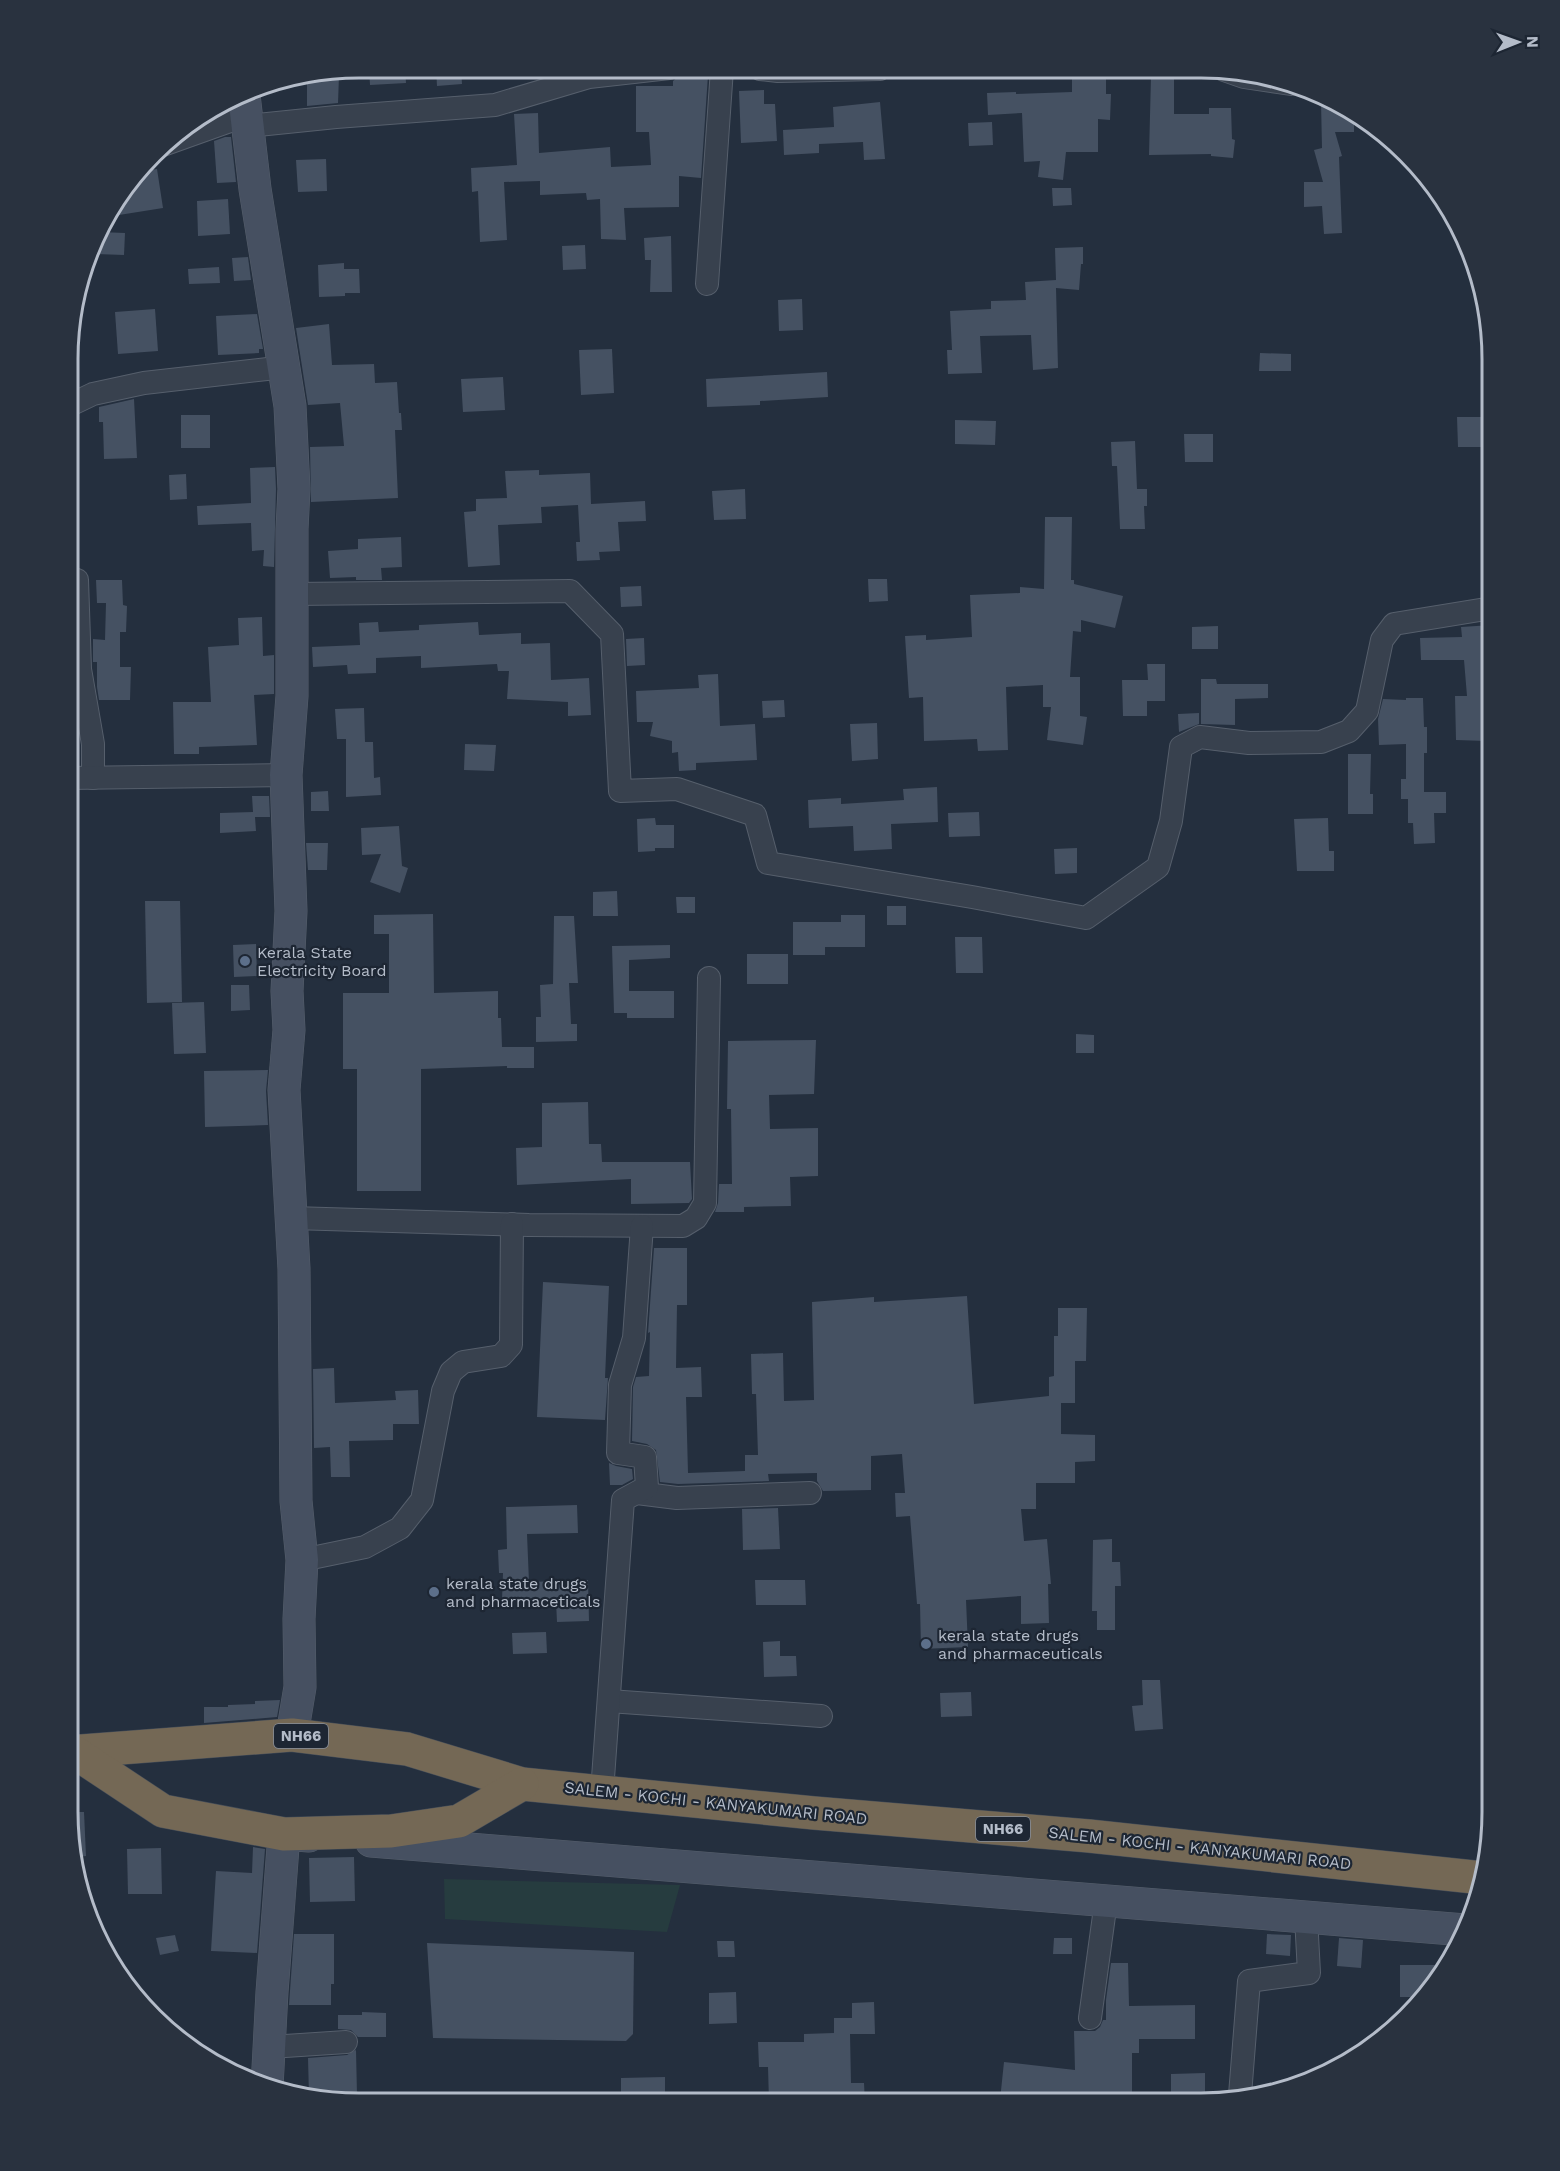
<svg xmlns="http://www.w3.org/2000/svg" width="1560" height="2171" viewBox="0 0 1560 2171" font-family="'Work Sans',sans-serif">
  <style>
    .green { fill: #263c3f }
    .building { fill: #455162 }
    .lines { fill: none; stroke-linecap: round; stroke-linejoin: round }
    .street-casing { stroke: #565f6c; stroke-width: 24 }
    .secondary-casing { stroke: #565f6c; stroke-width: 33 }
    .highway-casing { stroke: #434c59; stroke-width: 34 }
    .street { stroke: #38414e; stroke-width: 22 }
    .secondary { stroke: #465061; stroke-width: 32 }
    .highway { stroke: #746855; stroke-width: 33 }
    .service-dot { fill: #5c6f8a; stroke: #1d2633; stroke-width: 2 }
    .labels { text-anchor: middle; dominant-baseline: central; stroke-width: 4.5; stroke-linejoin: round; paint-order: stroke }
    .shield { fill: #1d2633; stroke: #878f9c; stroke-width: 1.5 }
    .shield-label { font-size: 15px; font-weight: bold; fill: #b4bcc9 }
    .poi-label { font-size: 16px; fill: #b4bcc9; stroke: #1d2633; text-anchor: start }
    .street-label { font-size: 16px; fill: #b4bcc9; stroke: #1d2633 }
    .rim { fill: none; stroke: #b4bcc9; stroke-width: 3 }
  </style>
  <rect width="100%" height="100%" fill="#242f3e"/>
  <polygon class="green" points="444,1879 680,1885 667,1932 445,1919"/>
  <g class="building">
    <polygon points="369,68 405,68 406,83 370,85"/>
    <polygon points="436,68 461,68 462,84 437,86"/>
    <polygon points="1072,70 1106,70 1106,94 1111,94 1110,120 1098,119 1098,152 1066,152 1063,180 1038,177 1040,161 1024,162 1022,113 988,115 987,93 1016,92 1016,94 1072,92"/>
    <polygon points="708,75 701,178 679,176 679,207 624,208 626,240 601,239 600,199 587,200 586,193 540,195 540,181 504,182 507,240 480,242 478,191 472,192 471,168 517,165 514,114 538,113 539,153 610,147 611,167 651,165 649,132 636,132 636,86 673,86 673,81 679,76"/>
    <polygon points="307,76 339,76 338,103 307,106"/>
    <polygon points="1151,76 1174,76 1174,114 1209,114 1209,108 1231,108 1232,139 1235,140 1233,158 1211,156 1211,154 1149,155"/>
    <polygon points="764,90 764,104 775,104 777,141 741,143 739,91"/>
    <polygon points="880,102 885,159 864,160 863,142 819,144 819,153 784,155 783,130 834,127 833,107"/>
    <polygon points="1321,102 1333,102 1354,113 1354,132 1335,132 1342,156 1339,157 1342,233 1324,234 1322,206 1304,207 1304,182 1323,182 1314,150 1322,148"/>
    <polygon points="992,122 993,145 969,146 968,123"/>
    <polygon points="225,137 231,137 236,182 217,183 214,141"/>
    <polygon points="326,159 327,191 298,192 296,160"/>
    <polygon points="157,169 163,208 119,215 117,201 141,171"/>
    <polygon points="1052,188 1071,188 1072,205 1053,206"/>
    <polygon points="228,199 230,234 198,236 197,201"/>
    <polygon points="100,232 125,233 124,255 96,254 97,242"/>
    <polygon points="671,236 672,292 650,292 651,260 645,260 644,238"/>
    <polygon points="585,245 586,269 563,270 562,246"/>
    <polygon points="1083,247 1083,264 1081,264 1079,290 1056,288 1058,368 1033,370 1031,335 980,336 982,373 948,374 947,350 952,350 950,311 991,309 991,301 1026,300 1025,282 1056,280 1055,248"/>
    <polygon points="248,257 251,280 234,281 232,258"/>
    <polygon points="344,263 344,269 359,269 360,293 345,293 345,296 319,297 318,265"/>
    <polygon points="219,267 220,283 189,284 188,269"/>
    <polygon points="802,299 803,330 779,331 778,300"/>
    <polygon points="155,309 158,351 118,354 115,312"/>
    <polygon points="257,314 263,349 259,349 259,353 218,355 216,316"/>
    <polygon points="329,324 332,365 374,364 375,383 397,382 399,413 401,413 402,430 395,430 398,498 311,502 310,447 344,446 340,403 308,405 296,328"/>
    <polygon points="612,349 614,393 581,395 579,350"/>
    <polygon points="1260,353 1291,354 1291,371 1259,371"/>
    <polygon points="827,372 828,397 760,401 760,405 707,407 706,379"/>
    <polygon points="503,377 505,410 463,412 461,379"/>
    <polygon points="134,399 137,458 104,459 103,422 99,422 99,407"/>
    <rect x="181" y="415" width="29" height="33"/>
    <polygon points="1457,417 1490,417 1490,447 1458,447"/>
    <polygon points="955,420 996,421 995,445 955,444"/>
    <polygon points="1184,434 1213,434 1213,462 1185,462"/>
    <polygon points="1135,441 1137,489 1147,489 1147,506 1144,506 1145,529 1120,529 1117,466 1112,466 1111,442"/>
    <polygon points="275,467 276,489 274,567 263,566 264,550 252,551 251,523 198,525 197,506 251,503 250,468"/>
    <polygon points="539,470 539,475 590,473 591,504 645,501 646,521 618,522 620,551 599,552 600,560 577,561 576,542 580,542 578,505 541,507 542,523 498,525 500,565 468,567 464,512 476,511 476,499 507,498 505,471"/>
    <polygon points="186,474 187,499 170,500 169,475"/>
    <polygon points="745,489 746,519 714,520 712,491"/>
    <polygon points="1045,517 1072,517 1071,580 1074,580 1074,584 1123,596 1115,628 1081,620 1081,632 1073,631 1070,677 1080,677 1080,716 1087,717 1083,745 1047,740 1051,707 1043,707 1043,685 1006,687 1008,750 978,751 977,739 924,741 923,697 909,698 905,636 926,635 926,640 972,637 970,595 1020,593 1020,587 1044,589"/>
    <polygon points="401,537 402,567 381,568 382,580 356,580 356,577 330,578 328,551 358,549 358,539"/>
    <polygon points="868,579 887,579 888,601 869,602"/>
    <polygon points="96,580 122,580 123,605 127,606 126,632 120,632 120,667 131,667 130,700 99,700 97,687 97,662 93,662 93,639 105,640 106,603 97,603"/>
    <polygon points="641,586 642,606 621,607 620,587"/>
    <polygon points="262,617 263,656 274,655 274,694 254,695 257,745 199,747 199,754 174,754 173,702 211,702 208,647 239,645 238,618"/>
    <polygon points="378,622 379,632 419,630 419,625 478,622 479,635 521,633 521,644 550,643 551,680 589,678 591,715 568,716 568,702 507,699 509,671 498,671 497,664 421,668 421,656 376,658 376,673 348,674 347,665 313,667 312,647 360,645 359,623"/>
    <polygon points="1492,625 1492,719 1486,719 1486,741 1456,740 1455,696 1467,696 1464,660 1421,660 1420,638 1462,637 1461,627"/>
    <polygon points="1218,626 1218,649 1192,649 1192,627"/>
    <polygon points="644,638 645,665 627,666 626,639"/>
    <polygon points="1147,664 1165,664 1165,701 1147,701 1147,716 1123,716 1122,680 1148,680"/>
    <polygon points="718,674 720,726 755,724 757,760 696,763 696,770 679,771 678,752 672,753 672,741 650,736 653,722 637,722 636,691 699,688 698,675"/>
    <polygon points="1201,679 1216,679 1217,684 1268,684 1268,698 1235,699 1235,725 1201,724"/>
    <polygon points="1406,698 1423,698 1424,727 1427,727 1427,753 1424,753 1424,792 1446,792 1446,813 1434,813 1435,843 1414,844 1413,823 1408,823 1408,799 1401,799 1401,779 1406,779 1406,744 1379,745 1378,719 1383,699 1406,700"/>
    <polygon points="784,700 785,717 763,718 762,701"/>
    <polygon points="364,708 365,742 373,742 374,778 380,777 381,795 346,797 346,739 337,739 335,709"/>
    <polygon points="1199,713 1199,724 1179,732 1178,714"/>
    <polygon points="877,723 878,759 852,761 850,724"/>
    <polygon points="465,744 496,745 494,771 464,770"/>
    <polygon points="1348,754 1371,754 1370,794 1373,794 1373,814 1348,814"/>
    <polygon points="937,787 938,822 891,824 892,849 854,851 853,826 809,828 808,800 841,798 841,804 904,800 903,789"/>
    <polygon points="328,791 329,811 311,811 311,792"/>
    <polygon points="252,796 269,796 270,817 255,817 256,831 220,833 220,813 253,812"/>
    <polygon points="979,812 980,836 949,837 948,813"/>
    <polygon points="655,818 656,825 674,825 674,848 655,848 655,851 638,852 637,819"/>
    <polygon points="1328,818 1329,851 1334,851 1334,871 1297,871 1294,819"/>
    <polygon points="399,826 402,866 408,868 400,893 370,882 381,854 362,855 361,828"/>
    <polygon points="306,843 328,843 327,870 308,870"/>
    <polygon points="1077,848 1077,873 1055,874 1054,849"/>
    <polygon points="617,891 618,916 593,916 593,892"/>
    <polygon points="676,897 695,897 695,913 677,913"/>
    <polygon points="145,901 180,901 182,1002 147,1003"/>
    <rect x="887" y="906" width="19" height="19"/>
    <polygon points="433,914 434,993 498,991 498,1018 501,1018 502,1047 534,1047 534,1068 507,1068 507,1066 421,1069 421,1191 357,1191 357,1069 343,1069 343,993 389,993 389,934 374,934 374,915"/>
    <polygon points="841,915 865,915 865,947 825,947 825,955 793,955 793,922 841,922"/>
    <polygon points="554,916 574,916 578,983 569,983 571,1024 577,1024 577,1041 536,1042 536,1017 541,1017 540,985 553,984"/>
    <polygon points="955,937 982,937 983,973 956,973"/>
    <polygon points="256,944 257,976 234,977 233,945"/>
    <polygon points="670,945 670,958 629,960 629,991 674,991 674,1018 627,1018 627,1013 614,1013 612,946"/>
    <rect x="747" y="954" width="41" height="30"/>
    <polygon points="231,985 249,985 250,1010 231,1011"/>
    <polygon points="204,1002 206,1053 174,1054 172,1003"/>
    <polygon points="1076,1034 1094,1035 1094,1053 1076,1053"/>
    <polygon points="816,1040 814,1094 769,1095 770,1129 818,1128 818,1176 790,1177 791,1206 744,1207 744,1212 715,1212 718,1203 719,1184 732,1184 731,1109 727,1109 728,1041"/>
    <polygon points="268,1070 266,1091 268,1125 205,1127 204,1071"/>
    <polygon points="588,1102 589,1144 601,1144 602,1162 690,1162 692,1199 689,1203 631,1204 631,1179 517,1185 516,1148 542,1147 542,1103"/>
    <polygon points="654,1248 687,1248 687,1305 677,1305 676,1368 701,1367 702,1397 686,1397 688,1473 745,1471 745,1455 758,1455 756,1394 752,1394 751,1354 783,1353 784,1401 814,1400 812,1302 874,1297 874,1302 967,1296 974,1404 1049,1396 1049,1377 1054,1376 1054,1336 1058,1336 1058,1308 1087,1308 1086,1361 1075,1361 1075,1403 1061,1403 1061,1434 1095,1435 1095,1461 1075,1462 1075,1483 1036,1483 1036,1509 1021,1509 1024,1541 1047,1539 1051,1584 1048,1584 1049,1623 1021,1624 1021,1596 966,1600 968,1647 921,1649 920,1604 917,1604 910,1516 896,1517 895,1493 905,1493 902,1454 871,1456 871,1490 823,1491 817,1481 817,1473 768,1474 769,1481 678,1484 660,1482 656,1450 647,1444 632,1441 633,1387 636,1377 649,1376 650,1332 648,1333"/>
    <polygon points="543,1282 609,1286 605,1378 608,1378 605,1420 537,1417"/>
    <polygon points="334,1368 335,1403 396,1400 395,1391 418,1390 419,1424 393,1424 393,1440 349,1441 350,1477 331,1477 330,1447 314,1448 313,1369"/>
    <polygon points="609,1463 616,1466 632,1469 633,1479 622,1485 610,1485"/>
    <polygon points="577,1505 578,1533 527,1534 529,1582 588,1580 589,1621 557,1622 556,1601 502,1600 503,1573 499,1573 498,1550 507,1549 506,1507"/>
    <polygon points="778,1508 780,1549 743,1550 742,1509"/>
    <polygon points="1112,1539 1112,1562 1120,1562 1121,1586 1115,1586 1115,1630 1097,1630 1097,1611 1092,1611 1093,1540"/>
    <polygon points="755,1580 805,1580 806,1605 756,1605"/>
    <polygon points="546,1632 547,1653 513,1654 512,1633"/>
    <polygon points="780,1641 780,1656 796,1656 797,1676 764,1677 763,1642"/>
    <polygon points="1142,1680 1160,1680 1163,1729 1135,1731 1132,1706 1143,1705"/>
    <polygon points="971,1692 972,1716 941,1717 940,1693"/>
    <polygon points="280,1700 277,1717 204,1723 204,1707 228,1707 228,1705 255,1704 255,1701"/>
    <polygon points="68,1812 84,1812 86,1856 78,1857"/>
    <polygon points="253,1847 265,1849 257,1953 211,1951 216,1871 252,1873"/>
    <polygon points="161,1848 162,1894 128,1894 127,1849"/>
    <polygon points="354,1857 355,1901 310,1902 309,1858"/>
    <polygon points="294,1934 334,1934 334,1984 331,1984 331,2005 289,2005"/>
    <polygon points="1267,1934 1291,1935 1290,1956 1266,1954"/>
    <polygon points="175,1935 179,1951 160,1955 156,1938"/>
    <polygon points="1054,1938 1072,1938 1072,1954 1053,1954"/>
    <polygon points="1339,1938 1363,1940 1361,1968 1337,1966"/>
    <polygon points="717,1941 734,1941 735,1957 718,1957"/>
    <polygon points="427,1943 634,1952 633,2034 626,2041 433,2038"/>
    <polygon points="1111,1963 1128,1963 1129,2006 1195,2005 1195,2039 1139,2039 1139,2053 1132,2053 1132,2103 1029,2103 1000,2100 1004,2062 1075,2070 1074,2031 1095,2031 1100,2027 1103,2020 1106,2020 1106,2000"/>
    <polygon points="1400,1965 1448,1965 1443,1974 1423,1997 1400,1997"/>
    <polygon points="736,1992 737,2023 709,2024 709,1993"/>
    <polygon points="874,2002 875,2034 850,2034 851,2083 864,2083 865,2103 829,2102 829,2097 789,2097 789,2102 769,2102 768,2067 759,2067 758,2042 804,2042 804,2034 834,2033 834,2018 852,2018 852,2003"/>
    <polygon points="362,2012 386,2013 386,2037 358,2037 351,2030 338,2029 338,2015 362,2015"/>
    <polygon points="356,2050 357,2095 309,2096 308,2058 347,2055"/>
    <polygon points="1205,2073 1205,2103 1171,2103 1171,2074"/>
    <polygon points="665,2077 665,2102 621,2102 621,2078"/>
  </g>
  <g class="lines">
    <g class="street-casing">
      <g id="street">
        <polyline points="760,69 778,71 880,69"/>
        <polyline points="1224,70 1244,77 1291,84"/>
        <polyline points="248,126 336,117 495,105 589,77 669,68"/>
        <polyline points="163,145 247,115"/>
        <polyline points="707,284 722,69"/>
        <polyline points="70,405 93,394 144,383 285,367"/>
        <polyline points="70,578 77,580 80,669 93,744 93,778"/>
        <polyline points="293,594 570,591 612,634 620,791 677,789 755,815 768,863 972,897 1086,918 1158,867 1171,821 1181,747 1200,737 1249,743 1321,742 1349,731 1367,711 1382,640 1394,624 1492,608"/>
        <polyline points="69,778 286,775"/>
        <polyline points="292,1218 529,1225 683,1226 696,1218 705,1203 709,978"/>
        <polyline points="637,1493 677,1498 810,1493"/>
        <polyline points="302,1560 365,1547 400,1528 422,1500 443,1391 451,1372 463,1362 501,1356 511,1345 512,1224"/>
        <polyline points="609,1701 821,1716"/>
        <polyline points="602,1792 623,1500 647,1487 645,1457 618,1453 620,1385 634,1338 642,1226"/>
        <polyline points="1090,2018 1106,1901"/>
        <polyline points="270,2047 346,2042"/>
        <polyline points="1240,2095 1249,1981 1309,1973 1306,1917"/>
      </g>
    </g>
    <g class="secondary-casing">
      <g id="secondary">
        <polyline points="244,95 255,189 290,406 294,489 292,529 292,696 286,775 291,911 287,991 289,1030 284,1090 294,1269 296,1501 302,1560 299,1619 300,1687 292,1735"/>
        <polyline points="371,1841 1465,1930"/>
        <polyline points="267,2087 272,1992 284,1834 309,1836"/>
      </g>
    </g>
    <g class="highway-casing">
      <g id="highway">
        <polyline points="68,1752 292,1735 407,1749 522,1784 814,1813 1089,1836 1483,1878"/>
        <polyline points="74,1752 163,1811 284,1834 391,1831 459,1821 522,1784"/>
      </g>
    </g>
    <use href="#street" class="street"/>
    <use href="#secondary" class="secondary"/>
    <use href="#highway" class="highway"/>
  </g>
  <g class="service-dot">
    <circle cx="245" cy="961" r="6"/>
    <circle cx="434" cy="1592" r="6"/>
    <circle cx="926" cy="1644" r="6"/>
  </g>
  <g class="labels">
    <g class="shield">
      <rect x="274" y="1724" width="54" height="24" rx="4.5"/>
      <rect x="976" y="1817" width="54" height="24" rx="4.5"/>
    </g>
    <g class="shield-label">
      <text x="301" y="1736">NH66</text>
      <text x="1003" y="1829">NH66</text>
    </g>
    <g class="poi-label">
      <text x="257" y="952">Kerala State<tspan x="257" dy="18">Electricity Board</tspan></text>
      <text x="446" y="1583">kerala state drugs<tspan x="446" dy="18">and pharmaceticals</tspan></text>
      <text x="938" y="1635">kerala state drugs<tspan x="938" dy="18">and pharmaceuticals</tspan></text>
    </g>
    <g class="street-label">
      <text transform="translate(716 1803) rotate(6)">SALEM - KOCHI - KANYAKUMARI ROAD</text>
      <text transform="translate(1200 1848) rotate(6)">SALEM - KOCHI - KANYAKUMARI ROAD</text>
    </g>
  </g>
  <path d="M0 0H1560V2171H0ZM359 78H1201A281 281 0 0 1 1482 359V1812A281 281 0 0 1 1201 2093H359A281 281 0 0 1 78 1812V359A281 281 0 0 1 359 78Z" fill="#29323f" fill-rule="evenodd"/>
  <path class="rim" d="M359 78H1201A281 281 0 0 1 1482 359V1812A281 281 0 0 1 1201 2093H359A281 281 0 0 1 78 1812V359A281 281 0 0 1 359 78Z"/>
  <g transform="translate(1518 42) rotate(89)" stroke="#1d2633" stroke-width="4.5" paint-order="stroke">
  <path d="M0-4.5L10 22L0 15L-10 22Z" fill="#b4bcc9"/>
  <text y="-9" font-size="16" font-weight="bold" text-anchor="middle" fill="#b4bcc9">N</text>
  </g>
</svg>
